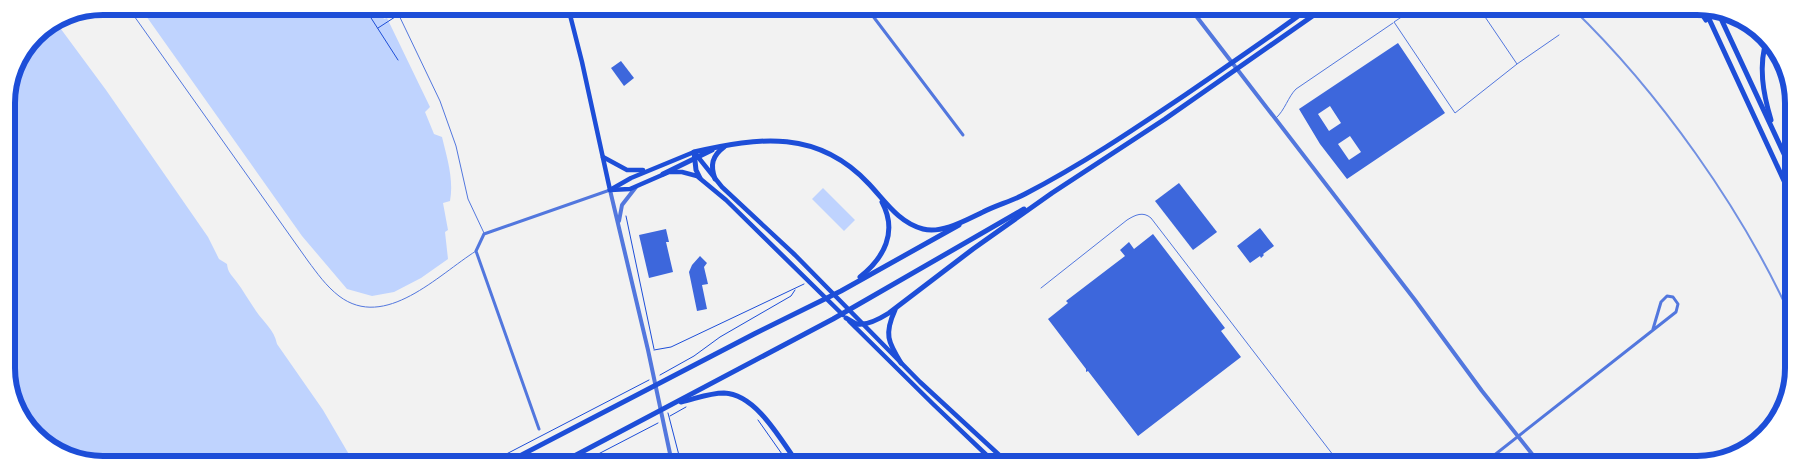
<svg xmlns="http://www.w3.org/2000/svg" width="1800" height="471" viewBox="0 0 1800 471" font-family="Literata,serif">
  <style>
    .water { fill: #bfd3fe }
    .building { fill: #3d67dc; fill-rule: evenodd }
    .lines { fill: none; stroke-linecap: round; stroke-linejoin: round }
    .path { stroke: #1d4ed8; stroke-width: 1 }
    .service { stroke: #5277de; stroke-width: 1 }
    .minor { stroke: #5277de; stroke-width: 3 }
    .tertiary { stroke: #5277de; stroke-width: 4 }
    .secondary { stroke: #1d4ed8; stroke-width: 4.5 }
    .motorway { stroke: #1d4ed8; stroke-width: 5 }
    .rail { stroke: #7290e2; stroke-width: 2 }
    .rim { fill: none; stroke: #1d4ed8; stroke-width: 6 }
  </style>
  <rect width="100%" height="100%" fill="#f2f2f2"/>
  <g class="water">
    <path d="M 139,6 L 378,7 L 384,19 L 387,18 L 430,107 L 425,112 L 434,134 L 442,137 C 447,158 454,179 450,201 L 443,203 L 448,230 L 445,232 L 448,259 L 421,278 L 394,292 L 372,296 L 347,289 L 302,236 Z"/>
    <path d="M 55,21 L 106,90 L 208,237 L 219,259 L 227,264 C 228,273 231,274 236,281 C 243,290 249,301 256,311 C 264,323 274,329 277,344 L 323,410 L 354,463 L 84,463 L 35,437 L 8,387 L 6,97 L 14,66 L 35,34 Z"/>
    <polygon points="823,188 855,220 844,231 812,199"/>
  </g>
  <g class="building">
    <path d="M 1398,43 L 1445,113 L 1347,179 L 1320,144 L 1299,109 ZM 1330,106 L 1341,123 L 1329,131 L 1318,114 ZM 1350,136 L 1361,152 L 1349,160 L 1338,144 Z"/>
    <polygon points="621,61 634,78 624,86 611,68"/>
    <polygon points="1179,183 1217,232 1193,250 1155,201"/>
    <polygon points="1260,228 1274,246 1263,254 1264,255 1261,258 1260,256 1250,263 1237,246"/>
    <polygon points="666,229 669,242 666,242 673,272 649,278 639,235"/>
    <polygon points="1153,234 1225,328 1221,331 1241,357 1138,436 1088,371 1086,372 1086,369 1048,319 1068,303 1066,301 1125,256 1120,250 1129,242 1134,249"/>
    <polygon points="700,256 707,263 704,267 708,284 702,285 707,309 697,311 689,272 692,265"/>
  </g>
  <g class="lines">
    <g class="path">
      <polyline points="364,7 398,60"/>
      <polyline points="378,28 395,17"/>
      <polyline points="626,216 654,349"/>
      <polyline points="654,350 671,347 804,284"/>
      <polyline points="660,375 694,356 720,337 791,296 795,290"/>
      <polyline points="668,413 681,463"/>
      <polyline points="670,416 686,407"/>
      <polyline points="758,420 789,464"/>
      <polyline points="489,463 649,380"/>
      <polyline points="581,463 658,423"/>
    </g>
    <g class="service">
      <path d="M 127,6 L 308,261 C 317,273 326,286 339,296 C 385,331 438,275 476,251"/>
      <polyline points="395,7 440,101 456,146 468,199 484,233"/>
      <polyline points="1415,8 1394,22 1455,113 1517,64 1479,8"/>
      <polyline points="1517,64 1559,35"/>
      <path d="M 1276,118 C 1285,110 1288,97 1296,89 L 1393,23"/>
      <path d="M 1041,288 L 1127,220 C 1135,215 1143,211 1151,218 L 1340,464"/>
    </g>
    <g class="minor">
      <polyline points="866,7 963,135"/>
      <polyline points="539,429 476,251 484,234 610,190"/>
      <polyline points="1483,464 1676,312 1678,304 1673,297 1667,296 1661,302 1653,329"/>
    </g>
    <g class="tertiary">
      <polyline points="1190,8 1415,300 1482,391 1540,464"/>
      <polyline points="610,190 648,350 672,463"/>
      <polyline points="619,221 622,205 636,187"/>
    </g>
    <g class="secondary">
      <polyline points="568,7 582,62 610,190"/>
      <polyline points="603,157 627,170 643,170"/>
      <polyline points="610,190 631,178 694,152 722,187 795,255 920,382 1009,464"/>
      <polyline points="610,190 630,189 669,172 682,172 697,176 726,200 843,315"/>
      <polyline points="849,321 933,404 996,464"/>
    </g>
    <g class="motorway">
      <polyline points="1698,8 1706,20"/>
      <polyline points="1704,8 1792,198"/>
      <polyline points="1716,8 1792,171"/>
      <path d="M 1767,38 C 1758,66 1763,93 1771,120"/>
      <polyline points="663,174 712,150"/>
      <path d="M 700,178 L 696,170 L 694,152 C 759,137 818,129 869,184 C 885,201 899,223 923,229 C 942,234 966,220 983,212 C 997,205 1012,201 1025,194 C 1081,165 1133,130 1185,95 C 1227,66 1269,38 1309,8"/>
      <path d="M 715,179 C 710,165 712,156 724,147"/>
      <path d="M 860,277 C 884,258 898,232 882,202"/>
      <path d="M 895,310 C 884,334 888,342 901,363"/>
      <path d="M 846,318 C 850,320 854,323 857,324 C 867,326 881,318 889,313 L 973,249 L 1052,193 L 1165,119 L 1324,8"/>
      <path d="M 681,402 C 695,399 709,393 724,393 C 756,394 781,440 798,464"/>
      <polyline points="506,463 754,334 841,291 959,225"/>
      <polyline points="561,463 833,319 1024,209"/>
    </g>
    <path class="rail" d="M 1572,8 C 1659,92 1742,209 1792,319"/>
  </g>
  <path d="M0 0H1800V471H0ZM103 15H1697A88 88 0 0 1 1785 103V368A88 88 0 0 1 1697 456H103A88 88 0 0 1 15 368V103A88 88 0 0 1 103 15Z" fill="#fff" fill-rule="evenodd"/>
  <path class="rim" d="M103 15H1697A88 88 0 0 1 1785 103V368A88 88 0 0 1 1697 456H103A88 88 0 0 1 15 368V103A88 88 0 0 1 103 15Z"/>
</svg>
